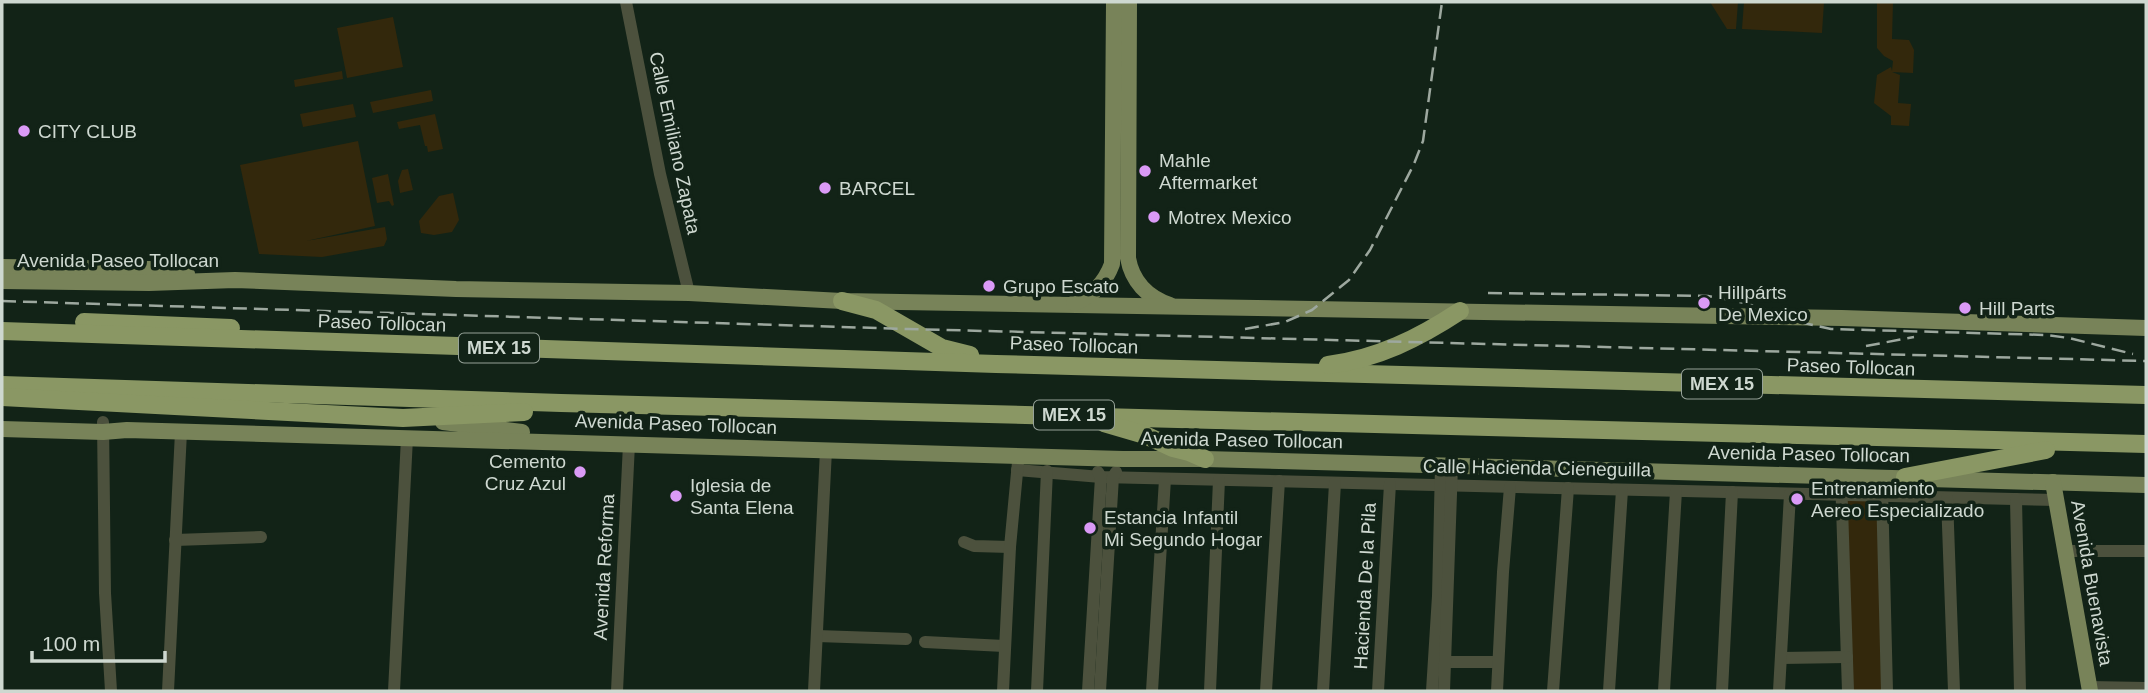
<svg xmlns="http://www.w3.org/2000/svg" width="2148" height="693" viewBox="0 0 2148 693" font-family="Helvetica,sans-serif">
  <style>
    .green { fill: #33280c }
    .lines { fill: none; stroke-linecap: round; stroke-linejoin: round }
    .minor { stroke: #4c513d; stroke-width: 12 }
    .major { stroke: #788359; stroke-width: 16 }
    .highway { stroke: #8a9764; stroke-width: 18 }
    .rail { stroke: #9da89f; stroke-width: 2.5; stroke-dasharray: 14 7; stroke-linecap: butt }
    .poi-dot { fill: #da9af6; stroke: #122317; stroke-width: 2.5 }
    .labels { text-anchor: middle; dominant-baseline: central; stroke-width: 7; stroke-linejoin: round; paint-order: stroke }
    .shield { fill: #122317; stroke: #96a298; stroke-width: 2 }
    .shield-label { font-size: 18px; font-weight: bold; fill: #ced8d0 }
    .poi-label { font-size: 19px; fill: #ced8d0; stroke: #122317; text-anchor: start }
    .street-label { font-size: 19px; fill: #ced8d0; stroke: #122317 }
  </style>
  <rect width="100%" height="100%" fill="#122317"/>
  <g class="green">
    <polygon points="1710,2 1738,2 1736,29 1727,29"/>
    <polygon points="1744,2 1824,2 1822,33 1742,29"/>
    <polygon points="1877,2 1893,2 1892,39 1909,40 1914,50 1913,73 1892,72 1900,75 1898,103 1911,104 1909,126 1891,125 1891,116 1874,103 1877,75 1891,67 1892,71 1893,61 1884,56 1877,48"/>
    <polygon points="393,17 403,67 347,78 337,28"/>
    <polygon points="342,71 343,79 295,87 294,80"/>
    <polygon points="431,90 433,101 373,113 370,102"/>
    <polygon points="353,104 356,117 303,127 300,114"/>
    <polygon points="435,114 443,149 428,152 427,146 425,146 420,125 399,129 397,122"/>
    <polygon points="358,141 375,226 306,241 385,227 387,239 384,246 322,257 259,254 240,165"/>
    <polygon points="408,169 413,190 400,193 398,181 402,170"/>
    <polygon points="388,174 394,205 392,206 389,201 377,203 372,178"/>
    <polygon points="453,193 459,220 452,232 434,235 421,233 419,221 439,196"/>
    <polygon points="1846,500 1879,500 1883,691 1850,691"/>
  </g>
  <g class="lines">
    <g class="minor">
      <polyline points="626,2 660,174 689,293"/>
      <polyline points="103,422 105,593 111,691"/>
      <polyline points="1017,470 1101,477 2056,500"/>
      <polyline points="1841,476 1848,691"/>
      <polyline points="1882,489 1887,691"/>
      <polyline points="1947,498 1954,691"/>
      <polyline points="2016,499 2020,691"/>
      <polyline points="175,540 261,537"/>
      <polyline points="964,542 974,546 1010,547"/>
      <polyline points="2065,551 2146,551"/>
      <polyline points="817,636 906,639"/>
      <polyline points="925,642 1004,646"/>
      <polyline points="1781,658 1847,657"/>
      <polyline points="1446,662 1498,662"/>
      <polyline points="2089,687 2146,688"/>
      <polyline points="168,691 181,432"/>
      <polyline points="394,691 407,438"/>
      <polyline points="617,691 629,444"/>
      <polyline points="814,691 826,450"/>
      <polyline points="1003,691 1010,547 1018,462"/>
      <polyline points="1037,691 1047,471"/>
      <polyline points="1088,691 1101,477 1098,472"/>
      <polyline points="1100,691 1113,477 1116,472"/>
      <polyline points="1152,691 1165,479"/>
      <polyline points="1210,691 1219,480"/>
      <polyline points="1266,691 1279,481"/>
      <polyline points="1323,691 1335,483"/>
      <polyline points="1378,691 1390,484"/>
      <polyline points="1432,691 1438,596 1441,466"/>
      <polyline points="1444,691 1452,466"/>
      <polyline points="1497,691 1503,572 1510,487"/>
      <polyline points="1553,691 1568,488"/>
      <polyline points="1609,691 1622,490"/>
      <polyline points="1664,691 1676,491"/>
      <polyline points="1722,691 1732,492"/>
      <polyline points="1779,691 1790,494"/>
    </g>
    <g class="major">
      <path d="M 1129,2 L 1128,258 C 1132,281 1147,297 1170,305"/>
      <polyline points="2,267 149,269 187,274"/>
      <polyline points="2,281 149,283 235,280 456,289 689,293 842,301 1842,318 2146,328"/>
      <path d="M 1074,303 C 1092,296 1105,283 1112,264 L 1114,2"/>
      <polyline points="443,422 522,432"/>
      <polyline points="2,429 103,432 127,430 1123,459 1205,459 2146,485"/>
      <polyline points="2053,482 2090,691"/>
    </g>
    <g class="highway">
      <polyline points="842,301 876,310 942,348 970,355"/>
      <polyline points="84,322 231,328"/>
      <polyline points="2,331 996,364 2146,395"/>
      <path d="M 1328,365 C 1377,359 1419,338 1460,311"/>
      <polyline points="2,385 561,403 2146,444"/>
      <polyline points="2,397 403,418 524,412"/>
      <polyline points="1104,423 1145,435 1173,448 1189,452 1205,459"/>
      <polyline points="1905,477 2046,450"/>
    </g>
    <g class="rail">
      <polyline points="1719,290 1755,291"/>
      <polyline points="1488,293 1708,296 1745,303 1804,323 1831,329 2046,335 2069,338 2133,354"/>
      <polyline points="2,301 908,329 2146,361"/>
      <polyline points="1245,329 1285,322 1312,310 1349,280 1370,250 1414,164 1423,141 1442,2"/>
      <polyline points="1866,346 1914,337"/>
    </g>
  </g>
  <g class="poi-dot">
    <circle cx="24" cy="131" r="7"/>
    <circle cx="1145" cy="171" r="7"/>
    <circle cx="825" cy="188" r="7"/>
    <circle cx="1154" cy="217" r="7"/>
    <circle cx="989" cy="286" r="7"/>
    <circle cx="1704" cy="303" r="7"/>
    <circle cx="1965" cy="308" r="7"/>
    <circle cx="580" cy="472" r="7"/>
    <circle cx="676" cy="496" r="7"/>
    <circle cx="1797" cy="499" r="7"/>
    <circle cx="1090" cy="528" r="7"/>
  </g>
  <g class="labels">
    <g class="shield">
      <rect x="459" y="333.5" width="80" height="29" rx="5"/>
      <rect x="1682" y="369.5" width="80" height="29" rx="5"/>
      <rect x="1034" y="400.5" width="80" height="29" rx="5"/>
    </g>
    <g class="shield-label">
      <text x="499" y="348">MEX 15</text>
      <text x="1722" y="384">MEX 15</text>
      <text x="1074" y="415">MEX 15</text>
    </g>
    <g class="poi-label">
      <text x="38" y="131">CITY CLUB</text>
      <text x="1159" y="160">Mahle<tspan x="1159" dy="22">Aftermarket</tspan></text>
      <text x="839" y="188">BARCEL</text>
      <text x="1168" y="217">Motrex Mexico</text>
      <text x="1003" y="286">Grupo Escato</text>
      <text x="1718" y="292">Hillpárts<tspan x="1718" dy="22">De Mexico</tspan></text>
      <text x="1979" y="308">Hill Parts</text>
      <text x="566" y="461" text-anchor="end">Cemento<tspan x="566" dy="22">Cruz Azul</tspan></text>
      <text x="690" y="485">Iglesia de<tspan x="690" dy="22">Santa Elena</tspan></text>
      <text x="1811" y="488">Entrenamiento<tspan x="1811" dy="22">Aereo Especializado</tspan></text>
      <text x="1104" y="517">Estancia Infantil<tspan x="1104" dy="22">Mi Segundo Hogar</tspan></text>
    </g>
    <g class="street-label">
      <text transform="translate(675 143) rotate(78)">Calle Emiliano Zapata</text>
      <text x="118" y="260">Avenida Paseo Tollocan</text>
      <text transform="translate(382 323) rotate(2)">Paseo Tollocan</text>
      <text transform="translate(1074 345) rotate(2)">Paseo Tollocan</text>
      <text transform="translate(1851 367) rotate(2)">Paseo Tollocan</text>
      <text transform="translate(676 424) rotate(2)">Avenida Paseo Tollocan</text>
      <text transform="translate(1242 440) rotate(1)">Avenida Paseo Tollocan</text>
      <text transform="translate(1809 454) rotate(1)">Avenida Paseo Tollocan</text>
      <text transform="translate(1537 468) rotate(1)">Calle Hacienda Cieneguilla</text>
      <text transform="translate(604 567) rotate(-87)">Avenida Reforma</text>
      <text transform="translate(2092 583) rotate(80)">Avenida Buenavista</text>
      <text transform="translate(1365 586) rotate(-87)">Hacienda De la Pila</text>
    </g>
  </g>
  <rect width="2148" height="693" fill="none" stroke="#ced8d0" stroke-width="7"/>
  <path d="M32 651v10h133v-10" fill="none" stroke="#ced8d0" stroke-width="3.5"/>
  <text x="42" y="651" font-size="21" fill="#ced8d0" stroke="#122317" stroke-width="5" paint-order="stroke">100 m</text>
</svg>
